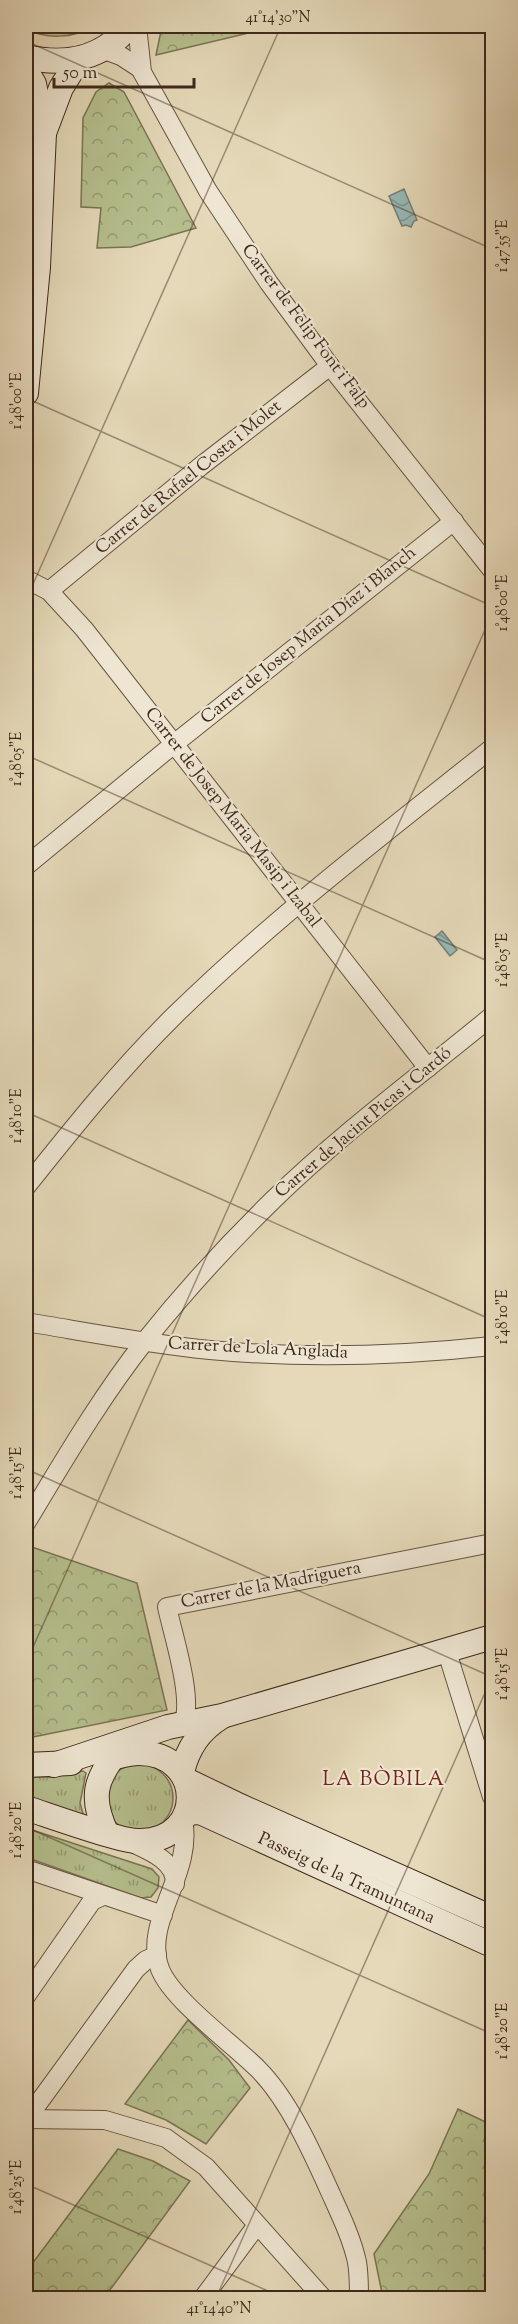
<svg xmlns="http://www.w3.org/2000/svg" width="518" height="2324" viewBox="0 0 518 2324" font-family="'Sorts Mill Goudy',serif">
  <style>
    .grass { fill: url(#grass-tufts); stroke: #7a7454; stroke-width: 1.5 }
    .forest { fill: url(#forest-crowns); stroke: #7a7454; stroke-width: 1.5 }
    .water { fill: url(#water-waves); stroke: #747f78; stroke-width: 1.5 }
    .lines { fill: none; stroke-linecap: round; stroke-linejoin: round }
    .street-casing { stroke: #685542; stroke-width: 20 }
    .secondary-casing { stroke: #3e291b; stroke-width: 26 }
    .street { stroke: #eee6d2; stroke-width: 18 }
    .secondary { stroke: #eee6d2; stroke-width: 24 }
    .ticks { fill: none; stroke: #3e291b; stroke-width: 1.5; stroke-opacity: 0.45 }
    .labels { text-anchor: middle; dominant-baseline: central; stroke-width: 4.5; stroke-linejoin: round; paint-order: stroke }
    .street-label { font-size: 18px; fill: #3e291b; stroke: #eee6d2 }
    .neighbourhood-label { font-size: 20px; letter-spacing: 1.5px; fill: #7a1f14; stroke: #eee6d2 }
    .neatline { fill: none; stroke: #3e291b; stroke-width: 2 }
    .ticks-label { font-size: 15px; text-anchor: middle; fill: #3e291b }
  </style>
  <defs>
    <pattern id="grass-tufts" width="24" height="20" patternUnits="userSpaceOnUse" patternTransform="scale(1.5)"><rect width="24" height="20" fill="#b6bf8e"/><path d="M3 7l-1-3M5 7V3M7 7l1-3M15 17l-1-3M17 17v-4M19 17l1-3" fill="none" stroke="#959b73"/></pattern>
    <pattern id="forest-crowns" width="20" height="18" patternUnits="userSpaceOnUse" patternTransform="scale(1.5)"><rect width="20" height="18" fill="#b6bf8e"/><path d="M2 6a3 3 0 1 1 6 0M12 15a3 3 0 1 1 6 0" fill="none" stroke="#959b73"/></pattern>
    <pattern id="water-waves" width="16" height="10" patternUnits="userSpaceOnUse" patternTransform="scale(1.5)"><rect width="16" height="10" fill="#98b9b6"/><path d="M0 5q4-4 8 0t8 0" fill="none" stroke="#7d9693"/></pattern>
  </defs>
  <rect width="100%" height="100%" fill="#e5d9b9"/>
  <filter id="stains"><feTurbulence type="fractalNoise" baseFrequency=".00333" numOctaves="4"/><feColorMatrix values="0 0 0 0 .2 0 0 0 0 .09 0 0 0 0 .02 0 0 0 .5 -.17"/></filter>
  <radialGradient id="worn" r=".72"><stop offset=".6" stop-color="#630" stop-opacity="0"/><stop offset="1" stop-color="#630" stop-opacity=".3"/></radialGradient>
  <g class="grass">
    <path d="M 26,26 L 93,26 C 73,39 46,39 26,29 Z"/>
    <circle cx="139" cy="1798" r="34"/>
    <polygon points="83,1771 86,1773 80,1803 84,1817 26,1797 26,1777 52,1777"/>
    <polygon points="26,1828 152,1869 159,1877 158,1888 151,1897 141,1898 31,1859 26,1859"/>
  </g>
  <g class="forest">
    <polygon points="162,26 278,26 156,55"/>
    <polygon points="109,83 124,92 196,228 131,247 97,248 101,208 81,207 83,118 96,92"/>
    <polygon points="26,1545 137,1583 167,1710 33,1737 26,1736"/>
    <polygon points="188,2020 229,2060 250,2088 206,2144 166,2120 125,2104"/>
    <polygon points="458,2109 492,2125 492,2298 383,2298 374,2254 429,2174"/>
    <polygon points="118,2149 153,2161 190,2181 104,2298 26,2298 26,2272"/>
  </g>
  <g class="water">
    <polygon points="404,189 417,220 414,221 411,227 406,225 402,226 389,196"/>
    <polygon points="442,931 457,950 450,956 435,937"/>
  </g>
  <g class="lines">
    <g class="street-casing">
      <g id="street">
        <polyline points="137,26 142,72 208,191 269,283 330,366 492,570"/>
        <polyline points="102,49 121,56 141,69"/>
        <polyline points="26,579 49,591 84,629 428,1068"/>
        <polyline points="49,591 201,466 330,366"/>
        <polyline points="26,866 174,744 454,521"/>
        <path d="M 26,1187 C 73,1128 121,1068 175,1015 C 274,918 384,834 492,748"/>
        <path d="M 26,1322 C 87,1332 148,1344 210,1350 C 304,1359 399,1356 492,1346"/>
        <path d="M 26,1523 C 63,1462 100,1398 145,1341 C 184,1292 228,1244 273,1200 C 342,1133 419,1076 492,1016"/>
        <polyline points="447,1652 492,1797"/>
        <path d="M 183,1724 C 194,1699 173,1635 167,1607 L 492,1543"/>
        <path d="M 183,1820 C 194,1874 142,1921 160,1969 C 172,2000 233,2044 258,2069 C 289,2100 313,2154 331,2194 C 341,2216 352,2239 357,2262 C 359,2274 359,2287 359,2298"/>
        <path d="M 128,1841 C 147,1850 176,1860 175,1884"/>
        <polyline points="26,1875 32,1871 163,1915"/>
        <polyline points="26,1996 92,1901 103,1896"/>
        <polyline points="26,2119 105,2120 166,2138 206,2167 323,2298"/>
        <polyline points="26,2120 136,1969 146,1960 157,1955"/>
        <polyline points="203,2298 257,2225"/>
      </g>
    </g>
    <g class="secondary-casing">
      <g id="secondary">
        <path d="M 26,57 C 65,66 103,59 129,26"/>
        <polyline points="26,70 34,84 44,133 38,267 26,393"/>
        <polyline points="44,133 61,88 79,59"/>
        <polyline points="26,1765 71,1763"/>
        <polyline points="54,1765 168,1727 222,1716 492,1637"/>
        <path d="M 182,1772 C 188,1747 200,1730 221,1717"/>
        <polyline points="186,1780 240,1806 492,1918"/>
        <path d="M 26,1808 C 53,1817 81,1827 109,1835 C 120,1838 130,1842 141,1841 C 206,1840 204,1753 139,1753 C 130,1753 120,1756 111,1758"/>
        <polyline points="186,1813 200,1812 492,1945"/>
        <path d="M 107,1834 C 89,1797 95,1778 121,1747"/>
      </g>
    </g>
    <use href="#street" class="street"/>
    <use href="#secondary" class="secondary"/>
  </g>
  <path class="ticks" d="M 26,41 L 492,249M 26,398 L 492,606M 26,600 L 281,26M 26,755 L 492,963M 26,1112 L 492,1320M 26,1469 L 492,1677M 26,1663 L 492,614M 26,1827 L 492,2034M 26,2184 L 284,2298M 216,2298 L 492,1677"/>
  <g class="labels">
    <g class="street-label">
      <text transform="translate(305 327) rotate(53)">Carrer de Felip Font i Falp</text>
      <text transform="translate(189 478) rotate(-39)">Carrer de Rafael Costa i Molet</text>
      <text transform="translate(309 636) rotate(-39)">Carrer de Josep Maria Díaz i Blanch</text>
      <text transform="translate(232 818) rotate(52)">Carrer de Josep Maria Masip i Izabal</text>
      <text transform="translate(364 1123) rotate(-40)">Carrer de Jacint Picas i Cardó</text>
      <text transform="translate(258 1349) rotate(3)">Carrer de Lola Anglada</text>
      <text transform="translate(271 1586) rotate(-11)">Carrer de la Madriguera</text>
      <text transform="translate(346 1879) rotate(25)">Passeig de la Tramuntana</text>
    </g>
    <g class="neighbourhood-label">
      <text x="384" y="1780">LA BÒBILA</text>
    </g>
  </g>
  <rect width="518" height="2324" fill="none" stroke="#e5d9b9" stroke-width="66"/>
  <path d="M54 78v9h140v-9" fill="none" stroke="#3e291b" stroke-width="3"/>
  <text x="63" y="78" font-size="18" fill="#3e291b" stroke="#eee6d2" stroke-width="4.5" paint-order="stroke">50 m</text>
  <rect x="33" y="33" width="452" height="2258" class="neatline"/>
  <g class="ticks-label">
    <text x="278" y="22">41°14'30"N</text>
    <text transform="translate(502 246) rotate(-90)" y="5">1°47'55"E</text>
    <text transform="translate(16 401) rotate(-90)" y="5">1°48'00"E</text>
    <text transform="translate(502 603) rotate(-90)" y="5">1°48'00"E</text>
    <text transform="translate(16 759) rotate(-90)" y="5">1°48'05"E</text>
    <text transform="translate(502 960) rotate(-90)" y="5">1°48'05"E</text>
    <text transform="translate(16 1116) rotate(-90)" y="5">1°48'10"E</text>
    <text transform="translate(502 1317) rotate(-90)" y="5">1°48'10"E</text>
    <text transform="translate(16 1473) rotate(-90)" y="5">1°48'15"E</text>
    <text transform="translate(502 1674) rotate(-90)" y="5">1°48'15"E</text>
    <text transform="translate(16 1830) rotate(-90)" y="5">1°48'20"E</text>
    <text transform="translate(502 2031) rotate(-90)" y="5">1°48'20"E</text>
    <text transform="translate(16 2187) rotate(-90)" y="5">1°48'25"E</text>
    <text x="219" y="2313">41°14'40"N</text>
  </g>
  <rect width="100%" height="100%" filter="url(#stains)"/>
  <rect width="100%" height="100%" fill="url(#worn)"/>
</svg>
